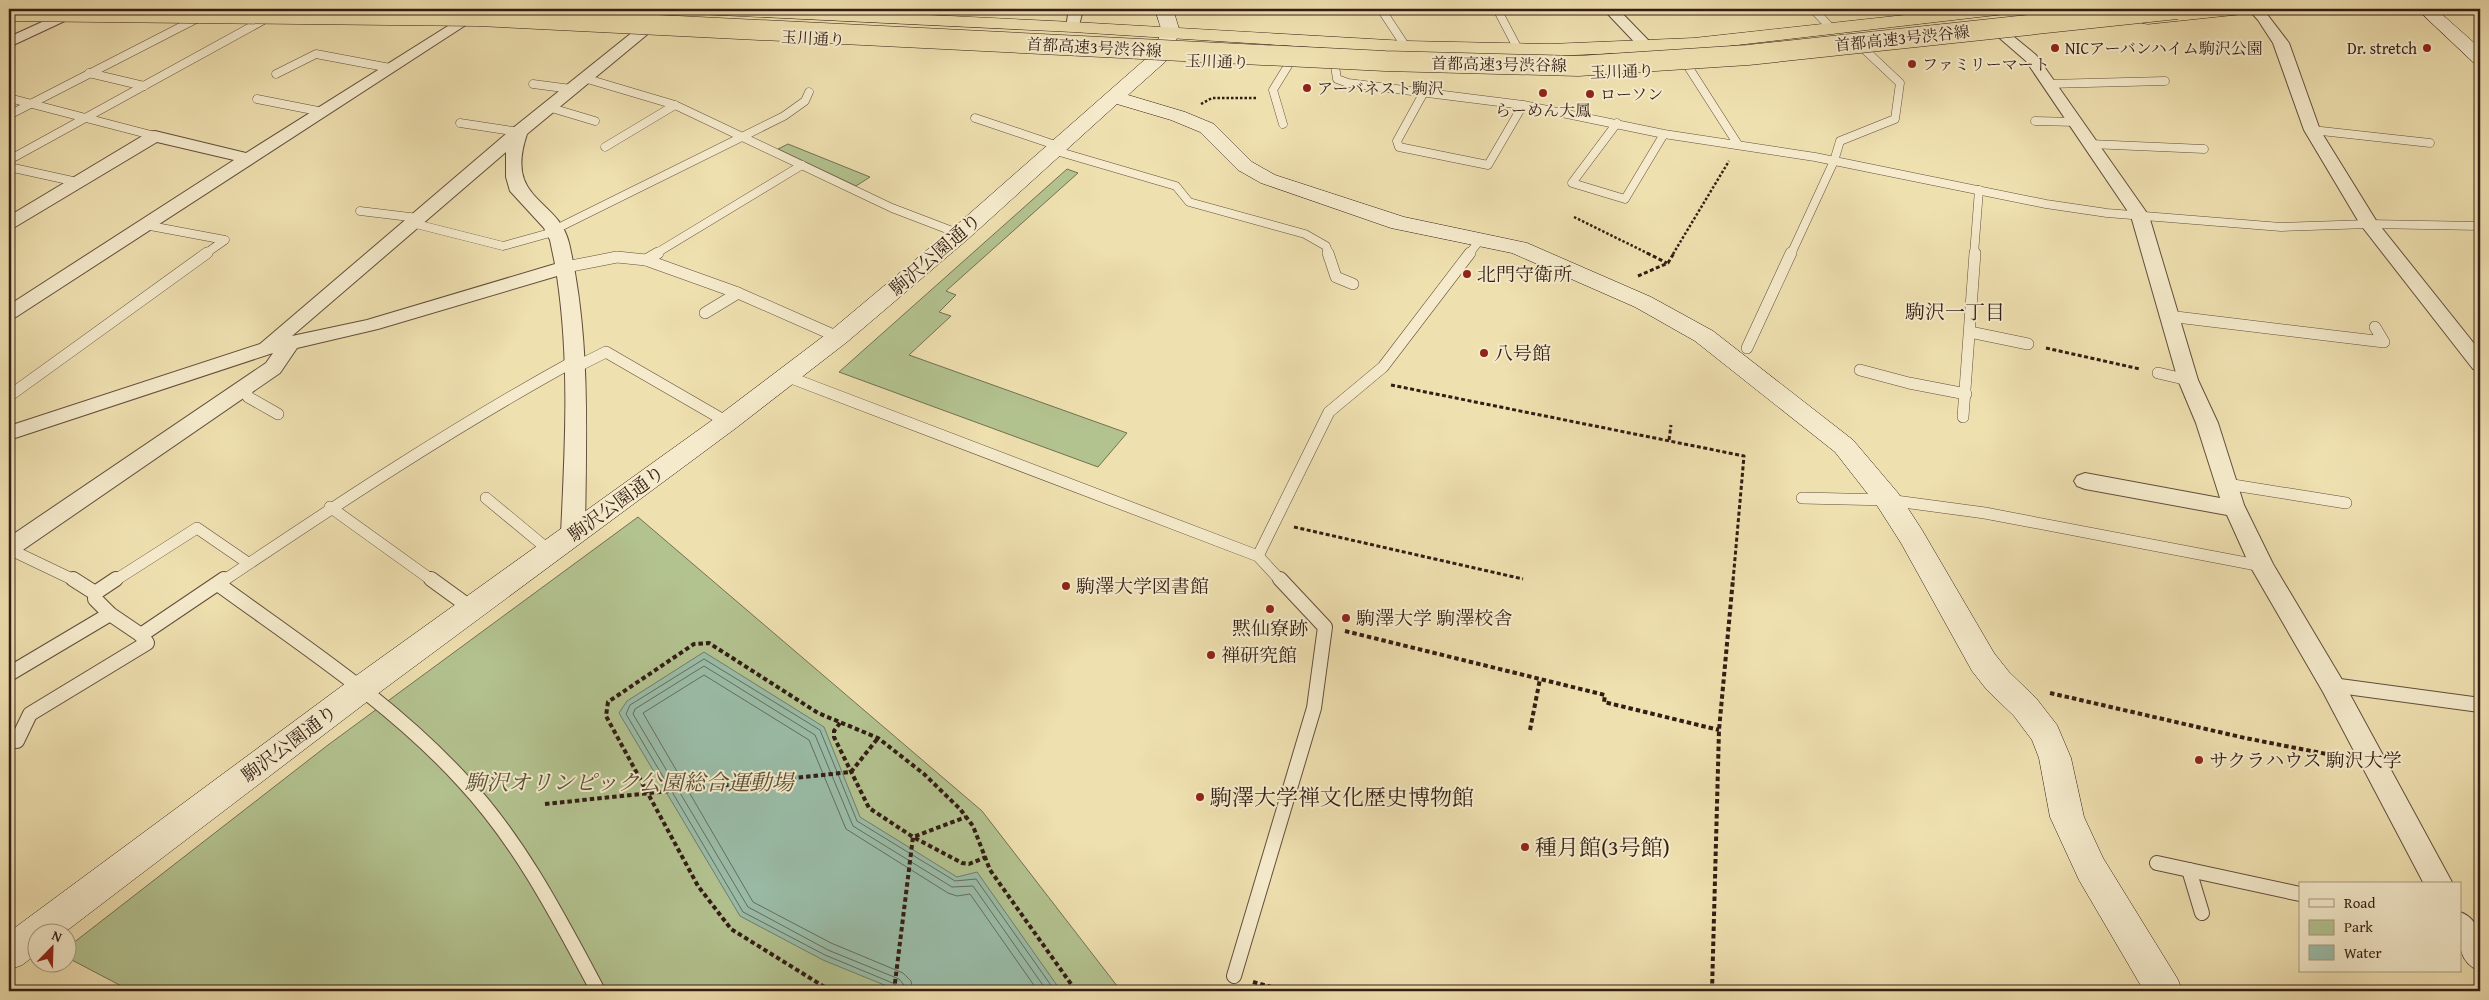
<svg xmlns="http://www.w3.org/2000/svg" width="2489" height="1000" viewBox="0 0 2489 1000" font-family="'Gentium Book Plus','Noto Serif JP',serif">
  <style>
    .green { fill: #b3c390; stroke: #737052 }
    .water { fill: #9abda9; stroke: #717d6d }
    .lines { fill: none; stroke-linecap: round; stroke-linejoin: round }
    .shore { stroke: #666d5e; stroke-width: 1 }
    .lane-far2-casing { stroke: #624e3b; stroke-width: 9 }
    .lane-far1-casing { stroke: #624e3b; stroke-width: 12 }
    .lane-casing { stroke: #624e3b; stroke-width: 16 }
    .street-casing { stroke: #624e3b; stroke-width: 2 }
    .secondary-casing { stroke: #331d14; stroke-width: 1 }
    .highway-casing { stroke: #331d14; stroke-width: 1 }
    .path-far2 { stroke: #331d14; stroke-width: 2.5; stroke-dasharray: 2.5 2; stroke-linecap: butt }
    .path-far1 { stroke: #331d14; stroke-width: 3; stroke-dasharray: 4 2.5; stroke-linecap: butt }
    .path { stroke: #331d14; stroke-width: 4; stroke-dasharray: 4.5 3; stroke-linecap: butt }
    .lane-far2 { stroke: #f5ebcc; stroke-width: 8 }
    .lane-far1 { stroke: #f5ebcc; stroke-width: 11 }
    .lane { stroke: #f5ebcc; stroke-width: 14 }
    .street { fill: #f5ebcc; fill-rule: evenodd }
    .secondary { fill: #f5ebcc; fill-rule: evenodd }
    .highway { fill: #efe0b0; fill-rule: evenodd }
    .highway-bridge-casing { stroke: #331d14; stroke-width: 21; stroke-linecap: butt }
    .highway-bridge { stroke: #efe0b0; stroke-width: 20 }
    .poi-dot { fill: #8f2418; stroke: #f5ebcc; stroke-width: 2 }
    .labels { text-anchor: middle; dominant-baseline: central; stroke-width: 4; stroke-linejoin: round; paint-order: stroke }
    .far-street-label { font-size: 16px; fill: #331d14; stroke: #f5ebcc }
    .far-poi-label { font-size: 16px; fill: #331d14; stroke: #f5ebcc; text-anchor: start }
    .street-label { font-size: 19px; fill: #331d14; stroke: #f5ebcc }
    .poi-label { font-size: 19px; fill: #331d14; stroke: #f5ebcc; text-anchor: start }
    .neighbourhood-label { font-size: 20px; fill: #331d14; stroke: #f5ebcc }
    .near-park-label { font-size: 22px; font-style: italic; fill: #594f39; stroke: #f5ebcc }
    .near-poi-label { font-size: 22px; fill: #331d14; stroke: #f5ebcc; text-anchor: start }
  </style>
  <rect width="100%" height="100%" fill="#efe0b0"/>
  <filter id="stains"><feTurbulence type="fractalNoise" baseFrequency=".004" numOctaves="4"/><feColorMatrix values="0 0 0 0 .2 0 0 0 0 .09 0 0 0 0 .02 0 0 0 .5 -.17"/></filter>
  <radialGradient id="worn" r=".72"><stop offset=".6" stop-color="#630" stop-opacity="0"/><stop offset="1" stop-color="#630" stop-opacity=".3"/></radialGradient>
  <g class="green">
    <polygon points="788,144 870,177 856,186 778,149"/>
    <polygon points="1067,169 1078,173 946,291 956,295 939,312 951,316 909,355 1127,433 1098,467 839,372"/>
    <polygon points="638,517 982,811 1121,991 131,991 68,958 68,947 328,745"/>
  </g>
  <polygon class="water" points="704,652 824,727 860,817 957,877 977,872 1061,991 899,991 823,960 740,916 619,713 627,701"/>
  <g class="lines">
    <g class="shore">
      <polyline points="899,991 895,984 825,955 743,912 626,714 630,705 704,659 820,730 857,821 955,881 976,879 1055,991"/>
      <polyline points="905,991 904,985 899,979 828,950 748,907 633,714 635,709 704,666 815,735 853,826 952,887 973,886 1047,991"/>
      <polyline points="913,991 911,981 903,973 831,943 753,902 643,713 704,675 809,740 846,829 948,893 957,896 970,894 1038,991"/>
    </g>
    <g class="lane-far2-casing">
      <g id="lane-far2">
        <polyline points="1381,9 1406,47"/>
        <polyline points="1497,9 1518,49"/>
        <polyline points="1813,9 1831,28"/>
        <polyline points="1335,66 1337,79 1348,83 1523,105 1664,134 1815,157 2046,204 2107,213 2281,227 2369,224 2480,226"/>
        <polyline points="1689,68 1737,143"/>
        <polyline points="89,73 144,86"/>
        <polyline points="276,74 316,54 390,68"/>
        <polyline points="584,78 675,105 892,208 960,234"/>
        <polyline points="533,84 571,89"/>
        <polyline points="2048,84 2165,81"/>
        <polyline points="1424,92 1397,141 1399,147 1488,165 1523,105"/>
        <polyline points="9,98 155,136"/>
        <polyline points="257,99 323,112"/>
        <polyline points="548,107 595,121"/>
        <polyline points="9,115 198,18"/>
        <polyline points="975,118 1058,146"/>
        <polyline points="2035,121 2076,122"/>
        <polyline points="460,123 519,132"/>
        <polyline points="1617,123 1572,183 1625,199 1664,134"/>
        <polyline points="1283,124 1273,90 1289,64"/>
        <polyline points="2312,130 2430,143"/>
        <polyline points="2090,144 2204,149"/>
        <polyline points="605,147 675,105"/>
        <polyline points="1053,150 1176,186 1189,202 1305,234 1326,246 1329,254"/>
        <polyline points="9,160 269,17"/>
        <polyline points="9,167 77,182"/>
        <polyline points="360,211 418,218"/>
        <polyline points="412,223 503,246 557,231"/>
        <polyline points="145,225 225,240 205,254"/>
        <polyline points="556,229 784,116 805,101 809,92"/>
        <polyline points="655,254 802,165"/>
        <polyline points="1469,254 1480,240"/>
        <polyline points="1791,254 1834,161 1840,141 1895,119 1900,83 1866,51"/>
        <polyline points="1974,254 1979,190"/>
      </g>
    </g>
    <g class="lane-far1-casing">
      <g id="lane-far1">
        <polyline points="1328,253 1336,277 1353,284"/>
        <polyline points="646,260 658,253"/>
        <polyline points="566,267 617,257 646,260 738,293 838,337"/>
        <polyline points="705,313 738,293"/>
        <polyline points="2168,316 2384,342 2375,327"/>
        <polyline points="1970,332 2028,344"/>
        <polyline points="1747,348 1791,253"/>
        <polyline points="576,367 606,352 727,422"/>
        <polyline points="1860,370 1909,383 1966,394"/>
        <polyline points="2158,373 2188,380"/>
        <polyline points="786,376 1258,556 1329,412 1383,367 1470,253"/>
        <polyline points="245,387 248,397 278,414"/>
        <polyline points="9,396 207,253"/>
        <polyline points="1963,417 1975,253"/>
        <polyline points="2227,484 2346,503"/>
        <polyline points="486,498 550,551"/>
        <polyline points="1802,498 1888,500 1985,513 2262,566"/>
        <polyline points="330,507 433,581"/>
        <polyline points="9,549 76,581"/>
        <polyline points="1258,556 1281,581"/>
        <polyline points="114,581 197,528 248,563"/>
        <path d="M 223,581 C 339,503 454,427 576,360"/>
      </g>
    </g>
    <g class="lane-casing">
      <g id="lane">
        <polyline points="73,579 95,593 95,599 110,614 141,635 224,579"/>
        <polyline points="431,579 471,608"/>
        <path d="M 218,584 C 302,645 393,704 463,781 C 520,842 559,918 598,991"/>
        <polyline points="95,593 116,579"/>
        <polyline points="9,674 110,614"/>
        <polyline points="2332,685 2480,705"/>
        <polyline points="17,741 30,714 147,643 141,635"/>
        <polyline points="2157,863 2300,894"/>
        <polyline points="2189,870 2202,913"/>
        <polyline points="1234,976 1314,708 1325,627 1280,579"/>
      </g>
    </g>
    <g class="street-casing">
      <g id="street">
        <polygon points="1069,9 1083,9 1078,30 1073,31 1066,27"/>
        <polygon points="1603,9 1618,9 1651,43 1654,46 1651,49 1641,49"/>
        <polygon points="2248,9 2263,9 2289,43 2320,130 2377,222 2480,351 2480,370 2473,369 2360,224 2304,130 2273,43 2258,20"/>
        <polygon points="64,12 69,13 71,16 69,19 9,47 9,37"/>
        <polygon points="467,14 474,18 472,21 16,317 9,319 9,305 234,160 157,142 15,227 9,228 9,216 149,132 155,131 246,153"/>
        <path d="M 644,26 L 649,27 L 651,30 L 649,33 L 527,134 C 504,202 558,197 569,243 C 591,338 586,436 585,534 L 581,540 L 573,542 L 565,540 L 561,534 C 565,448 570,362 557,276 L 378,329 L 297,348 L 280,373 L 17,554 L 9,556 L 9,537 L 266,363 L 273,353 L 9,440 L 9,426 L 260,344 L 513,128 L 639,27 ZM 506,152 L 506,177 L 510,191 L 544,228 L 550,240 L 555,264 L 367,320 L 292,336 Z"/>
        <polygon points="2003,31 2008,32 2036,55 2149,216 2198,380 2218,423 2244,505 2273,564 2341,678 2453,884 2424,884 2323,692 2250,566 2227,515 2085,489 2077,486 2074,481 2077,476 2085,473 2220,498 2196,423 2178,380 2131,216 2026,61 1996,35"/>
        <path d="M 2460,912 C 2485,921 2481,949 2480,971 C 2454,961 2460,935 2460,912 Z"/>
      </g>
    </g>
    <g class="secondary-casing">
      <g id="secondary">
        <polygon points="1155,9 1173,9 1180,32 1165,62 1128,95 1185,112 1214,124 1252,162 1275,175 1404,217 1527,243 1651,297 1713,331 1853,440 1898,493 1922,530 1994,653 2009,672 2036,698 2057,725 2071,758 2084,817 2103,858 2177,978 2183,991 2144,991 2079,880 2050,817 2039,758 2032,740 2014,716 1987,690 1972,671 1901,543 1878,507 1835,452 1695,341 1635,307 1512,253 1391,228 1261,183 1238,170 1200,132 1171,120 1117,104 968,239 847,342 736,428 372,698 65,932 38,932 38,953 22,965 9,970 9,932 350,680 718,416 829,332 952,229 1150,55 1162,32"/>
        <polygon points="2417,9 2436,9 2480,48 2480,64 2473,62"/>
      </g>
    </g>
    <g class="highway-casing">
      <g id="highway">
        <polygon points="689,9 804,9 1073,22 1406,41 1550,44 1694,38 1960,9 2014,9 2011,13 2005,14 1694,50 1550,56 1406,53 1073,32 698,14 692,13"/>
        <polygon points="2195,9 2252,9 2249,13 2243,14 2148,24 2142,23 2139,19 2142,15 2148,14"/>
      </g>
    </g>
    <g class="path-far2">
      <polyline points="2293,9 2299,12"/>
      <polyline points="1201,104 1212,98 1258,98"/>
      <polyline points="1574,217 1649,254"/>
      <polyline points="1673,254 1729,161"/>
    </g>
    <g class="path-far1">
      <polyline points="1647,253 1667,263"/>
      <polyline points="1638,276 1668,263 1674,253"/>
      <polyline points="2046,348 2140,369"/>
      <polyline points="1391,385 1744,456 1733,581"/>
      <polyline points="1669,440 1671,425"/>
      <polyline points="1294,527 1523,579"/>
    </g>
    <g class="path">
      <polyline points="1345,631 1605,695 1604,702 1719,730"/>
      <polyline points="2050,693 2245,738 2342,757"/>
      <polyline points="840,723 834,731 834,737 869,808 913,837 962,863 969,864 986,857"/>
      <polyline points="1530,730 1540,679"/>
      <polyline points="545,804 851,772 878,738"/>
      <polyline points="1253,982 1286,991"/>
      <polyline points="831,991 731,929 698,886 606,716 608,702 694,644 709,643 818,713 878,738 924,774 960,809 973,826 990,870 1076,991"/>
      <polyline points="894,991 913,837 966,817"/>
      <polyline points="1712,991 1719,730 1733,579"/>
    </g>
    <use href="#lane-far2" class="lane-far2"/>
    <use href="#lane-far1" class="lane-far1"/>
    <use href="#lane" class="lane"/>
    <use href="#street" class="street"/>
    <use href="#secondary" class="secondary"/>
    <use href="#highway" class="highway"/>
    <g class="highway-bridge-casing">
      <polyline id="highway-bridge" points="9,11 478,16 1385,61 1578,66 1748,55 2177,9"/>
    </g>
    <use href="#highway-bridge" class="highway-bridge"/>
  </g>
  <g class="poi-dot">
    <circle cx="2055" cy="48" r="5"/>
    <circle cx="2427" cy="48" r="5"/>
    <circle cx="1912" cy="64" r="5"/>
    <circle cx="1307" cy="88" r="5"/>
    <circle cx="1543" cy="93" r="5"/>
    <circle cx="1590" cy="94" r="5"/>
    <circle cx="1467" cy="274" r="5"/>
    <circle cx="1484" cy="353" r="5"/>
    <circle cx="1066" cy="586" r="5"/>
    <circle cx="1270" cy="609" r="5"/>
    <circle cx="1346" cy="618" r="5"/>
    <circle cx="1211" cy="655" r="5"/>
    <circle cx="2199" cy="760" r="5"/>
    <circle cx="1200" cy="797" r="5"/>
    <circle cx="1525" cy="847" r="5"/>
  </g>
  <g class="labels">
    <g class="far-street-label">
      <text transform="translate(813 38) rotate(3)">玉川通り</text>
      <text transform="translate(1902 38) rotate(-6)">首都高速3号渋谷線</text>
      <text transform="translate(1094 47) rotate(3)">首都高速3号渋谷線</text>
      <text transform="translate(1217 61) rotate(2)">玉川通り</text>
      <text transform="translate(1499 64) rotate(1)">首都高速3号渋谷線</text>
      <text transform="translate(1622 71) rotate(-2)">玉川通り</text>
    </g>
    <g class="far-poi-label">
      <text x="2065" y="48">NICアーバンハイム駒沢公園</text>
      <text x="2417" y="48" text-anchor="end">Dr. stretch</text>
      <text x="1922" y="64">ファミリーマート</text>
      <text x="1317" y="88">アーバネスト駒沢</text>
      <text x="1600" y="94">ローソン</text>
      <text x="1543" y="110" text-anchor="middle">らーめん大鳳</text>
    </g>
    <g class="street-label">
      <text transform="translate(935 254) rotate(-41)">駒沢公園通り</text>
      <text transform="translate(616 503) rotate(-36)">駒沢公園通り</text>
      <text transform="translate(289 743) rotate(-37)">駒沢公園通り</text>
    </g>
    <g class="poi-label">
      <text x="1477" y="274">北門守衛所</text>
      <text x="1494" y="353">八号館</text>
      <text x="1076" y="586">駒澤大学図書館</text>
      <text x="1356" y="618">駒澤大学 駒澤校舎</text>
      <text x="1270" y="628" text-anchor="middle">黙仙寮跡</text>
      <text x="1221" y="655">禅研究館</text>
      <text x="2209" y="760">サクラハウス 駒沢大学</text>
    </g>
    <g class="neighbourhood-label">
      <text x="1955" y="311">駒沢一丁目</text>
    </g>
    <g class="near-park-label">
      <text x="629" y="782">駒沢オリンピック公園総合運動場</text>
    </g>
    <g class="near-poi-label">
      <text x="1210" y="797">駒澤大学禅文化歴史博物館</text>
      <text x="1535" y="847">種月館(3号館)</text>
    </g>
  </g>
  <rect width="2489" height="1000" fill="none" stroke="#efe0b0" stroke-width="30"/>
  <rect x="10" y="10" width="2469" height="980" fill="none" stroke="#331d14" stroke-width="2.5"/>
  <rect x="15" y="15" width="2459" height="970" fill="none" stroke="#331d14"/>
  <rect x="2299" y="882" width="162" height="90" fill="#f5ebcc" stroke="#a79982"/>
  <rect x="2309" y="899" width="25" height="8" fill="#f5ebcc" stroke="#a79982"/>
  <text x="2344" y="908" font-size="15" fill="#331d14">Road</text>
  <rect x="2309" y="920" width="25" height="15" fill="#b3c390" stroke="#a79982"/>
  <text x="2344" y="932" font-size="15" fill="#331d14">Park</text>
  <rect x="2309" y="945" width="25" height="15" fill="#9abda9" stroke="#a79982"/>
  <text x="2344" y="958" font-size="15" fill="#331d14">Water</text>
  <g transform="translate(52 948) rotate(23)"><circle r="24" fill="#f5ebcc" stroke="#a79982"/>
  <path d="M0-4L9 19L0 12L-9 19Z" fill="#8f2418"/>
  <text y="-8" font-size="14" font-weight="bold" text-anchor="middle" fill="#331d14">N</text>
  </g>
  <rect width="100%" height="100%" filter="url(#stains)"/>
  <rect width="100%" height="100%" fill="url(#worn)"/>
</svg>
